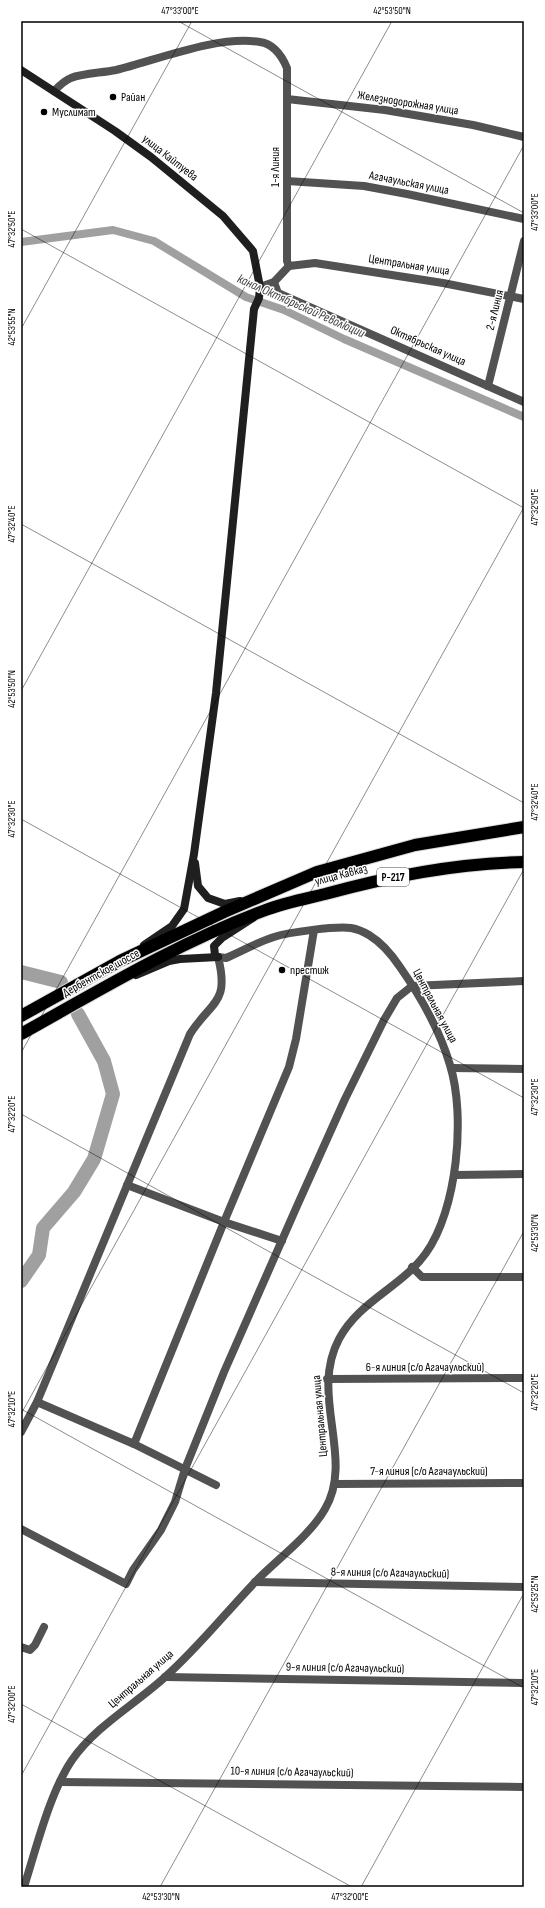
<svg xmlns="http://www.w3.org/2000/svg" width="545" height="1908" viewBox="0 0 545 1908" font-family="'Sofia Sans Condensed',sans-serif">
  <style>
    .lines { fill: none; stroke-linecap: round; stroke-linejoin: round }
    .canal { stroke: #a0a0a0; stroke-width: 8 }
    .river { stroke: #a0a0a0; stroke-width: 14 }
    .highway-casing { stroke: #dbdbdb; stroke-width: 14 }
    .street { stroke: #525252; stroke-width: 8 }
    .secondary { stroke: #1f1f1f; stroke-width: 8 }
    .highway { stroke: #000; stroke-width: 12 }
    .ticks { fill: none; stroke: #000; stroke-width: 1; stroke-opacity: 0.45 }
    .poi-dot { fill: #000; stroke: #fff; stroke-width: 1.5 }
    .labels { text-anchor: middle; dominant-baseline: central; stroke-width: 3; stroke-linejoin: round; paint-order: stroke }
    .shield { fill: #fff; stroke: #4c4c4c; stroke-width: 1 }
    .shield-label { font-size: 11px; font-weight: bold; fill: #000 }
    .poi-label { font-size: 12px; fill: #000; stroke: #fff; text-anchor: start }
    .street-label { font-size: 12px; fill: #000; stroke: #fff }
    .water-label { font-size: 13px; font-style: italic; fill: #414141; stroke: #fff }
    .neatline { fill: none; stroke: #000; stroke-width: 1.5 }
    .ticks-label { font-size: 10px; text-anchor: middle; fill: #000 }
  </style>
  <rect width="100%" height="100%" fill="#fff"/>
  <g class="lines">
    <polyline class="canal" points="21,242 113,230 154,241 246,297 284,310 344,339 524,417"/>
    <g class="river">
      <polyline points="21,972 61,982"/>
      <polyline points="21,1281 39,1255 43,1228 74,1192 94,1159 113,1094 104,1061 78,1014"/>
    </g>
    <g class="highway-casing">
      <g id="highway">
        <polyline points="21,1016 120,961 224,912 317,872 415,845 524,827"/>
        <path d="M 21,1034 C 100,990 178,943 263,911 C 283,903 304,899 325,894 C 390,876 456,863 524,862"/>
      </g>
    </g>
    <g class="street">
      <path d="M 54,91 C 58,87 65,80 71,78 C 83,73 102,73 116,70 C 157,60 217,35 260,42 C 274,44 282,56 287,68 L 287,261 L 289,266"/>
      <polyline points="287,99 385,110 473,125 524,137"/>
      <polyline points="287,181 364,186 407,194 524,219"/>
      <polyline points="289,266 315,263 443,283 524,299"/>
      <polyline points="274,282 278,293 524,402"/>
      <polyline points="260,287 274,282 289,266"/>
      <polyline points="488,386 524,241"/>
      <polyline points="452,1068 524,1069"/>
      <polyline points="455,1175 524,1174"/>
      <polyline points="127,1185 224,1222 282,1241"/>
      <polyline points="412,1267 422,1277 524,1277"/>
      <polyline points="327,1379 524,1378"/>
      <polyline points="37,1402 134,1444 216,1485"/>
      <path d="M 21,1432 L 37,1402 L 190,1034 C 211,1001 230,1004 218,957 L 226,958 C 242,951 258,942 274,937 C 289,932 336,926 351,928 C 357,929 364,932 369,935 C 382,943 392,955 400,967 C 421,997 440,1031 450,1065 C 466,1116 457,1210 426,1253 C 402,1287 359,1301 339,1339 C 309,1395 355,1458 325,1509 C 311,1534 278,1559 258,1579 C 226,1612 198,1648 164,1678 C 134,1705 96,1726 72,1760 C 50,1792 36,1849 24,1887"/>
      <polyline points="134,1444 224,1222 289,1067 296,1039 314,930"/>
      <polyline points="335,1484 524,1483"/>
      <polyline points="21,1529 126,1584 133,1570 161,1530 175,1502 185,1469 224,1372 297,1206 345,1099 384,1020 397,998 412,986 524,981"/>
      <polyline points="255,1582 524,1587"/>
      <polyline points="21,1647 30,1650 35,1645 44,1627"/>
      <polyline points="165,1677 524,1683"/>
      <polyline points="60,1782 524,1787"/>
    </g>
    <g class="secondary">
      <polyline points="21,70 115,131 151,157 223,216 253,251 260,287 259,298 254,309 216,693 194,854 184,909 172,926 144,945"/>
      <polyline points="195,863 198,886 208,898 225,904 240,901"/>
      <polyline points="218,957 215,955 214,946 222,938 253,918"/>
      <polyline points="136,975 169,961 180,959 218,957"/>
    </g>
    <use href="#highway" class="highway"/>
  </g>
  <path class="ticks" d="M 178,21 L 524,213M 21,229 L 524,508M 21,329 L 192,21M 21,524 L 524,803M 21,691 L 392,21M 21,819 L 524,1098M 21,1053 L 524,145M 21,1114 L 524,1393M 21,1409 L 524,1688M 21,1414 L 524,507M 21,1704 L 352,1887M 21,1776 L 524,869M 160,1887 L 524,1231M 361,1887 L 524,1593"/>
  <g class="poi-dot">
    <circle cx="113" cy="97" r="4"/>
    <circle cx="44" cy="112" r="4"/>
    <circle cx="282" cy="970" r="4"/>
  </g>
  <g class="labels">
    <rect class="shield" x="377" y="868" width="32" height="18" rx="3"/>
    <g class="shield-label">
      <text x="393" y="877">Р-217</text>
    </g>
    <g class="poi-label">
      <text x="121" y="97">Райан</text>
      <text x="52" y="112">Муслимат</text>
      <text x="290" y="970">престиж</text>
    </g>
    <g class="street-label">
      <text transform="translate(408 103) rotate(9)">Железнодорожная улица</text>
      <text transform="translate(170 158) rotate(38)">улица Кайтуева</text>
      <text transform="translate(275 167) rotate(-90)">1-я Линия</text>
      <text transform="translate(409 183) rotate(11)">Агачаульская улица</text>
      <text transform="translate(409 265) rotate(9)">Центральная улица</text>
      <text transform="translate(495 310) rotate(-76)">2-я Линия</text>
      <text transform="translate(428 346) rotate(24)">Октябрьская улица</text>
      <text transform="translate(341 875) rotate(-15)">улица Кавказ</text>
      <text transform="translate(101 973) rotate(-29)">Дербентское шоссе</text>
      <text transform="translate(435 1006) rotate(62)">Центральная улица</text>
      <text x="425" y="1367">6-я линия (с/о Агачаульский)</text>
      <text transform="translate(320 1416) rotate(-95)">Центральная улица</text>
      <text x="429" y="1471">7-я линия (с/о Агачаульский)</text>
      <text transform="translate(390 1573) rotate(1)">8-я линия (с/о Агачаульский)</text>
      <text transform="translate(345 1668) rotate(1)">9-я линия (с/о Агачаульский)</text>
      <text transform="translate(141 1679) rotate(-41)">Центральная улица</text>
      <text transform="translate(292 1772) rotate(1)">10-я линия (с/о Агачаульский)</text>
    </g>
    <g class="water-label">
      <text transform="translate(301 306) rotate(24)">канал Октябрьской Революции</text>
    </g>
  </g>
  <rect width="545" height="1908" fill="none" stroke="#ffffff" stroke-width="44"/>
  <rect x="22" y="22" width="501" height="1864" class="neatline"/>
  <g class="ticks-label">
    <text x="180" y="14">47°33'00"E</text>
    <text x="392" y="14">42°53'50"N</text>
    <text transform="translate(534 212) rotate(-90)" y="4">47°33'00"E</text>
    <text transform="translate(11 229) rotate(-90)" y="4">47°32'50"E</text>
    <text transform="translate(11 327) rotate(-90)" y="4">42°53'55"N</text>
    <text transform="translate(534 507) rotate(-90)" y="4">47°32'50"E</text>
    <text transform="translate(11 524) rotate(-90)" y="4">47°32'40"E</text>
    <text transform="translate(11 689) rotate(-90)" y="4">42°53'50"N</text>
    <text transform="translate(534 802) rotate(-90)" y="4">47°32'40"E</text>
    <text transform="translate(11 819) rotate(-90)" y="4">47°32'30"E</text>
    <text transform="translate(534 1097) rotate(-90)" y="4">47°32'30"E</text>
    <text transform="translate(11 1114) rotate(-90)" y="4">47°32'20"E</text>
    <text transform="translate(534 1233) rotate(-90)" y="4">42°53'30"N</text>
    <text transform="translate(534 1392) rotate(-90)" y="4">47°32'20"E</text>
    <text transform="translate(11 1409) rotate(-90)" y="4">47°32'10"E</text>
    <text transform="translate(534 1594) rotate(-90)" y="4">42°53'25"N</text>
    <text transform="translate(534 1687) rotate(-90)" y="4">47°32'10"E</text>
    <text transform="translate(11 1704) rotate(-90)" y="4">47°32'00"E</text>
    <text x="161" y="1900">42°53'30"N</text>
    <text x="350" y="1900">47°32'00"E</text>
  </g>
</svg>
